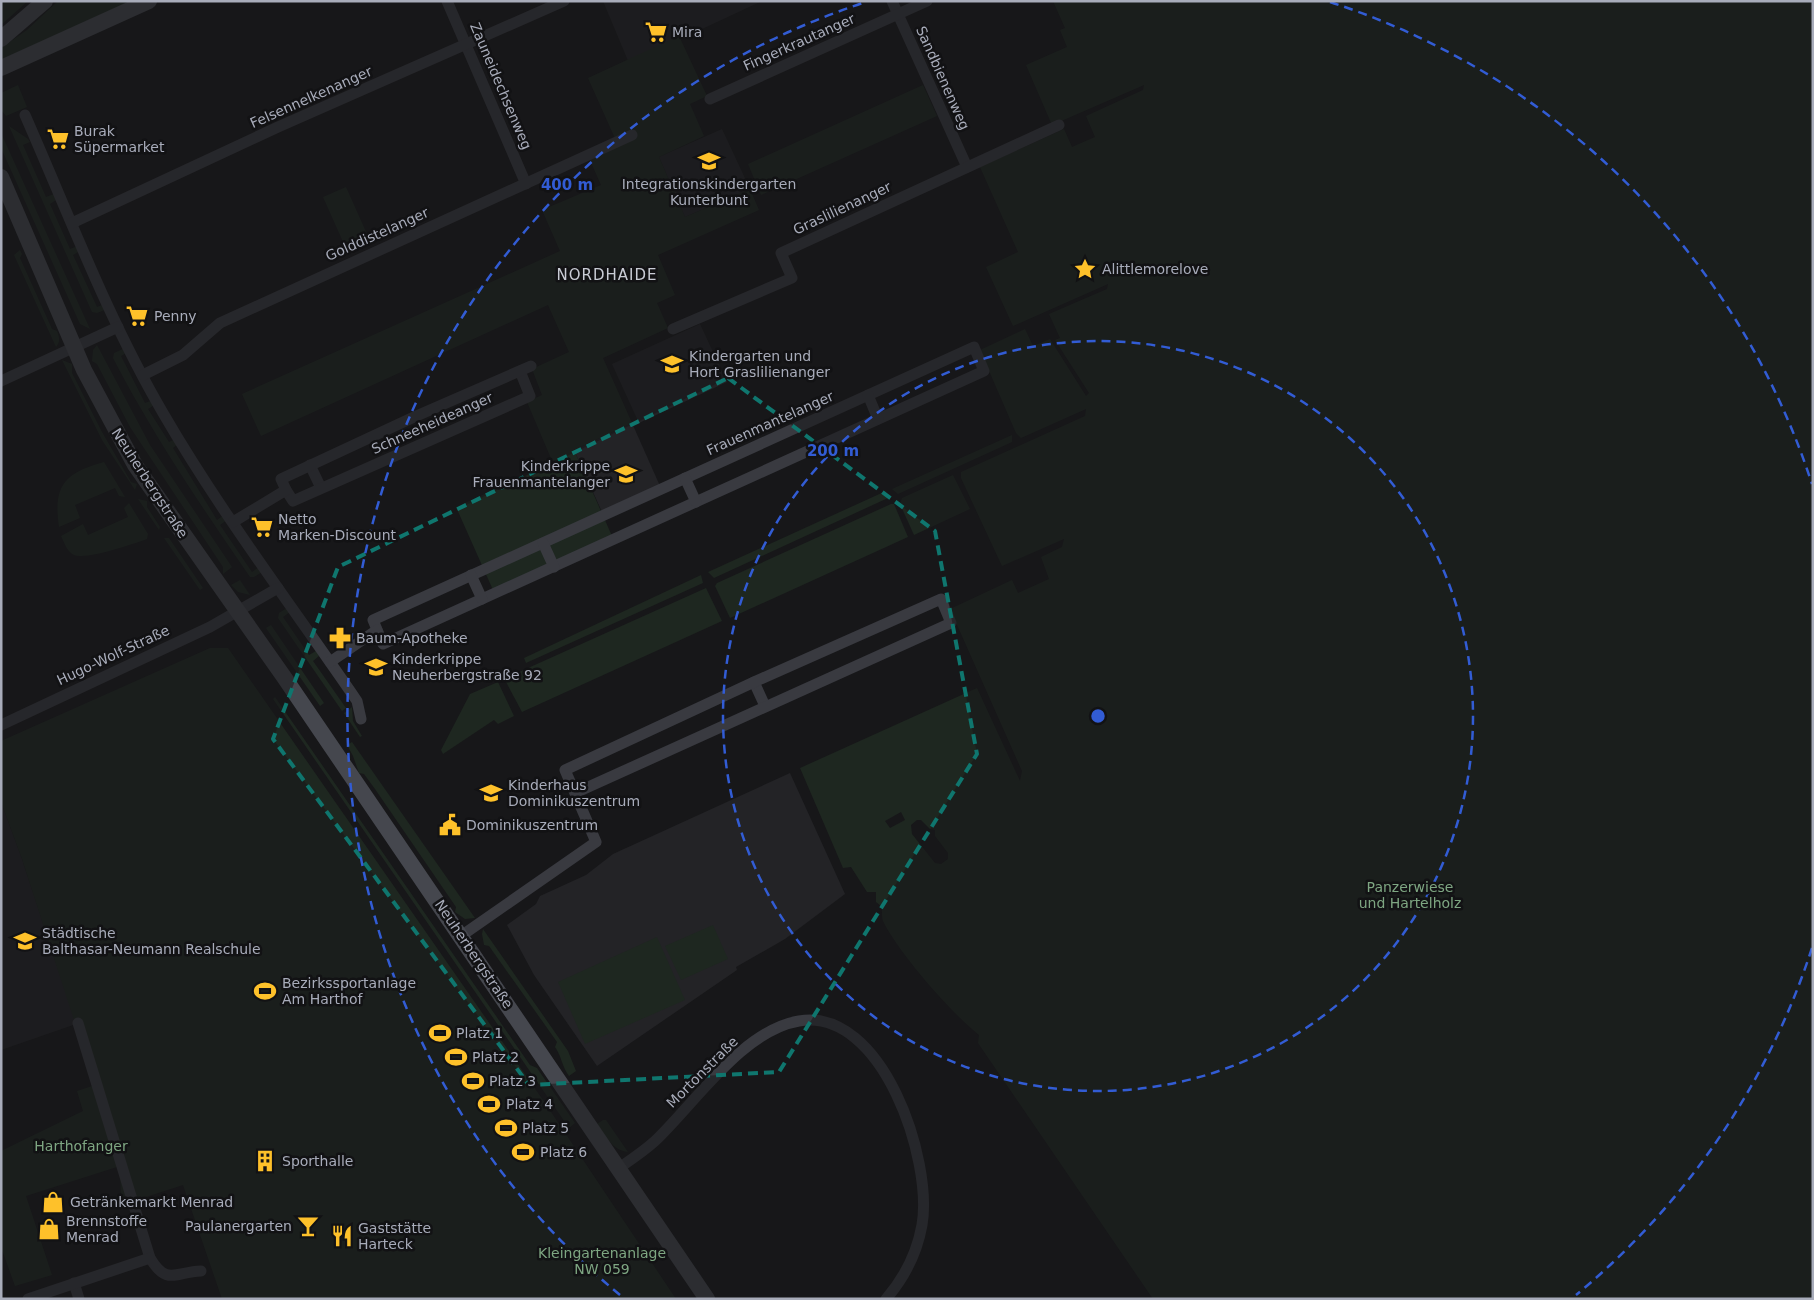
<svg xmlns="http://www.w3.org/2000/svg" width="1814" height="1300" viewBox="0 0 1814 1300" font-family="'DejaVu Sans',sans-serif">
  <style>
    .built { fill: #232326 }
    .green { fill: #1e2720; fill-rule: evenodd }
    .lines { fill: none; stroke-linecap: round; stroke-linejoin: round }
    .street { stroke: #393a40; stroke-width: 11 }
    .secondary { stroke: #45474e; stroke-width: 16 }
    .marked { fill: none; stroke: #0f766e; stroke-width: 4; stroke-dasharray: 10 6; stroke-linejoin: round }
    .ring { fill: none; stroke: #325cd4; stroke-width: 2.5; stroke-dasharray: 9 6 }
    .labels { text-anchor: middle; dominant-baseline: central; stroke-width: 5; stroke-linejoin: round; paint-order: stroke }
    .poi-label { font-size: 14px; fill: #a8acba; stroke: #121214; text-anchor: start }
    .street-label { font-size: 14px; fill: #a8acba; stroke: #121214 }
    .park-label { font-size: 14px; fill: #7ea682; stroke: #121214 }
    .neighbourhood-label { font-size: 15px; letter-spacing: 1px; fill: #c9ccd5; stroke: #121214 }
    .centre { fill: #325cd4; stroke: #121214; stroke-width: 2.5 }
    .ring-label { font-size: 15px; text-anchor: middle; font-weight: bold; fill: #325cd4; stroke: #121214; stroke-width: 5; stroke-linejoin: round; paint-order: stroke }
  </style>
  <rect width="100%" height="100%" fill="#171719"/>
  <g class="built">
    <polygon points="603,1 762,1 629,63"/>
    <polygon points="722,129 750,189 685,217 659,157"/>
    <polygon points="700,324 727,382 639,423 612,364"/>
    <polygon points="632,423 660,486 602,512 574,450"/>
    <polygon points="790,773 845,894 785,939 736,967 737,970 597,1066 534,975 507,925 536,904 540,896 586,875 613,854"/>
    <polygon points="1,802 22,859 76,1024 1,1050"/>
  </g>
  <g class="green">
    <polygon points="1,1 28,1 1,25"/>
    <polygon points="58,1 131,1 1,60 1,48 27,30"/>
    <path d="M 1053,1 L 1813,1 L 1813,1299 L 1153,1299 L 978,1043 L 979,1035 C 951,1013 898,952 883,921 C 881,916 883,911 881,906 L 876,902 L 876,892 L 867,892 L 851,867 L 843,868 L 800,768 L 977,688 L 1020,781 L 1022,771 L 950,609 L 1012,580 L 1018,593 L 1049,579 L 1041,557 L 1062,547 L 1064,539 L 1002,566 L 961,478 L 961,472 L 1085,416 L 1086,409 L 1021,438 L 1016,433 L 980,350 L 1025,329 L 1033,346 L 1050,339 L 1086,396 L 1089,393 L 1055,340 L 1060,338 L 1049,314 L 1107,289 L 1108,284 L 1013,326 L 986,267 L 1018,252 L 980,167 L 1064,129 L 1072,147 L 1095,137 L 1086,116 L 1143,90 L 1144,85 L 1052,125 L 1026,65 L 1067,47 L 1060,30 L 1065,28 ZM 901,812 L 905,820 L 890,828 L 885,821 ZM 917,820 L 921,820 L 930,829 L 935,830 L 935,836 L 948,853 L 948,859 L 941,864 L 935,863 L 912,834 L 911,825 Z"/>
    <polygon points="679,36 707,96 690,104 704,136 659,157 685,217 750,189 759,210 658,255 675,295 657,303 668,328 603,358 632,423 574,450 612,536 493,590 456,507 553,463 527,402 542,395 532,369 569,352 548,305 261,436 242,394 560,251 542,210 601,185 589,158 618,145 588,78"/>
    <polygon points="18,85 27,107 6,116 1,110 1,93"/>
    <polygon points="923,85 937,116 761,195 748,164"/>
    <polygon points="9,126 28,139 30,142 23,145 46,197 54,194 56,200 50,204 70,249 78,246 80,251 73,255 97,307 105,304 107,309 97,313 92,312"/>
    <polygon points="1,133 90,329 80,324 1,148"/>
    <polygon points="346,187 367,234 344,244 323,197"/>
    <path d="M 20,250 L 22,254 L 20,258 L 52,329 L 57,331 C 59,337 61,341 56,347 L 14,255 Z"/>
    <polygon points="97,345 150,445 232,567 223,574 223,567 130,427 97,364 92,361 93,350"/>
    <path d="M 125,348 L 128,352 L 121,356 L 145,403 L 153,400 L 156,404 L 148,409 L 169,442 L 177,438 L 179,443 L 173,448 L 217,520 L 224,515 L 227,520 L 220,525 L 252,572 L 259,567 L 262,572 L 254,577 L 250,577 C 201,506 153,435 113,358 L 114,353 Z"/>
    <polygon points="62,360 72,364 72,373 102,432 131,482 137,484 135,490 102,440"/>
    <polygon points="1012,435 1012,442 898,494 892,489"/>
    <path d="M 104,462 L 125,497 L 119,496 L 115,488 L 75,505 L 80,518 L 59,527 C 53,486 64,473 104,462 Z"/>
    <polygon points="953,475 970,509 914,535 900,504 902,498"/>
    <polygon points="886,491 888,498 714,578 708,572"/>
    <polygon points="138,499 147,501 147,507 160,527 159,530"/>
    <path d="M 129,503 L 148,534 L 147,539 C 133,544 87,560 74,555 C 67,552 64,542 61,536 L 83,524 L 88,535 L 128,517 L 124,508 Z"/>
    <polygon points="891,504 894,504 908,537 730,618 715,586 717,583"/>
    <polygon points="164,538 169,538 203,588 200,590"/>
    <polygon points="701,575 703,583 526,663 524,658"/>
    <polygon points="240,580 250,595 238,592 231,585"/>
    <polygon points="706,588 722,621 522,712 505,680 506,678"/>
    <polygon points="287,608 290,612 283,617 309,655 316,651 319,656 313,661 346,708 342,711 278,618 279,613"/>
    <polygon points="271,625 324,703 320,706 266,628"/>
    <polygon points="210,648 228,648 545,1103 676,1299 222,1299 183,1185 121,1205 120,1166 26,1196 52,1275 15,1286 1,1247 1,1151 83,1111 77,1091 95,1085 22,859 1,802 1,741"/>
    <polygon points="498,682 514,716 498,724 494,720 443,754 441,750 470,694"/>
    <polygon points="275,697 530,1065 537,1068 575,1123 569,1128 273,699"/>
    <polygon points="352,707 353,721 362,736 360,737 344,713"/>
    <polygon points="352,742 475,918 465,919 455,912 456,907 375,789 364,774 359,773 353,756 347,745"/>
    <polygon points="713,925 728,959 681,980 665,946"/>
    <path d="M 483,929 L 568,1051 L 576,1071 L 569,1076 C 562,1067 562,1057 555,1047 L 557,1042 L 489,946 L 484,945 L 482,934 Z"/>
    <polygon points="657,937 685,1000 585,1044 558,982"/>
    <path d="M 603,1120 L 606,1120 L 628,1152 C 612,1150 606,1136 597,1124 Z"/>
  </g>
  <g class="lines">
    <g class="street">
      <polyline points="447,1 526,184"/>
      <polyline points="892,1 967,167"/>
      <polyline points="710,99 927,1"/>
      <path d="M 25,115 C 69,215 108,319 163,413 C 221,513 292,606 357,701 L 361,719"/>
      <polyline points="72,223 278,127 564,1"/>
      <polyline points="673,329 792,278 781,253 1059,125"/>
      <polygon points="974,347 984,371 383,644 373,620"/>
      <polyline points="143,375 183,355 220,323 632,135"/>
      <polyline points="1,381 118,327"/>
      <polyline points="868,395 878,419"/>
      <polyline points="310,465 321,488"/>
      <polyline points="685,478 696,502"/>
      <polyline points="286,490 293,501 530,396 520,371"/>
      <polyline points="233,522 286,490 281,479 414,417 531,366"/>
      <polyline points="543,543 554,567"/>
      <polyline points="471,575 482,599"/>
      <polyline points="330,662 377,630"/>
      <polyline points="754,682 765,706"/>
      <polyline points="1,725 210,627 278,588"/>
      <polyline points="461,936 596,842 565,770 754,682 941,599 951,623 575,793"/>
      <path d="M 78,1023 L 150,1258 C 167,1286 175,1272 201,1271"/>
      <path d="M 619,1168 C 632,1159 644,1151 655,1141 C 695,1103 743,1030 799,1021 C 883,1007 933,1161 922,1225 C 917,1253 905,1277 886,1299"/>
      <polyline points="74,1283 79,1299"/>
      <polyline points="28,1299 150,1258"/>
    </g>
    <g class="secondary">
      <polyline points="1,39 45,1"/>
      <polyline points="1,68 149,1"/>
      <polyline points="1,177 84,370 135,465 284,677 707,1299"/>
    </g>
  </g>
  <path d="M0 0H1814V1300H0ZM 728,378 L 935,531 L 977,754 L 779,1072 L 529,1085 L 273,739 L 338,567 Z" fill="#171719" fill-opacity=".55" fill-rule="evenodd"/>
  <path class="marked" d="M 728,378 L 935,531 L 977,754 L 779,1072 L 529,1085 L 273,739 L 338,567 Z"/>
  <g class="ring">
    <circle cx="1098" cy="716" r="375"/>
    <path d="M1812 948A751 751 0 0 1 1576 1295M620 1295A751 751 0 0 1 866 2M1330 2A751 751 0 0 1 1812 484"/>
  </g>
  <defs>
    <g id="supermarket-bare" transform="scale(1.725)"><path d="M-6-5.5h2.5l.6 2H6L4.5 2H-2.5L-4.4-4H-6ZM-1.5 3.2a1.3 1.3 0 1 0 .1 0ZM3 3.2a1.3 1.3 0 1 0 .1 0Z" fill="#fec12a" stroke="#121214" stroke-width="2.5" paint-order="stroke"/></g>
    <g id="school-bare" transform="scale(1.725)"><path d="M0-5L7-2L0 1L-7-2ZM-4 1L0 2.5L4 1V4Q0 6-4 4Z" fill="#fec12a" stroke="#121214" stroke-width="2.5" paint-order="stroke"/></g>
    <g id="sight-bare" transform="scale(1.725)"><path d="M0-6L1.8-2.2L6-1.7L2.9 1.2L3.7 5.4L0 3.3L-3.7 5.4L-2.9 1.2L-6-1.7L-1.8-2.2Z" fill="#fec12a" stroke="#121214" stroke-width="2.5" paint-order="stroke"/></g>
    <g id="pharmacy-bare" transform="scale(1.725)"><path d="M-2-6h4v4h4v4h-4v4h-4v-4h-4v-4h4Z" fill="#fec12a" stroke="#121214" stroke-width="2.5" paint-order="stroke"/></g>
    <g id="civic-bare" transform="scale(1.725)"><path d="M-.6-6.5H3V-4.5H.6V-3L4-1V1h2V6H-6V1h2V-1L-.6-3ZM-1.2 2.5V6h2.4V2.5Z" fill="#fec12a" stroke="#121214" stroke-width="2.5" paint-order="stroke"/></g>
    <g id="stadium-bare" transform="scale(1.725)"><path d="M0-5a6.5 5 0 1 0 0 10a6.5 5 0 1 0 0-10ZM-3.5-1.8h7v3.6h-7Z" fill="#fec12a" stroke="#121214" stroke-width="2.5" paint-order="stroke"/></g>
    <g id="building-bare" transform="scale(1.725)"><path d="M-4-6H4V6H1V3H-1V6H-4ZM-2.5-4.3h1.7v1.8h-1.7ZM.8-4.3h1.7v1.8H.8ZM-2.5-1h1.7V.8h-1.7ZM.8-1h1.7V.8H.8Z" fill="#fec12a" stroke="#121214" stroke-width="2.5" paint-order="stroke"/></g>
    <g id="shop-bare" transform="scale(1.725)"><path d="M-5-2.5h2.3a2.7 3.5 0 0 1 5.4 0H5L5.5 6h-11ZM-1.5-2.5h3a1.5 2.3 0 0 0-3 0Z" fill="#fec12a" stroke="#121214" stroke-width="2.5" paint-order="stroke"/></g>
    <g id="bar-bare" transform="scale(1.725)"><path d="M-6-5H6L.8 .8V4.5H3.5V6h-7V4.5H-.8V.8Z" fill="#fec12a" stroke="#121214" stroke-width="2.5" paint-order="stroke"/></g>
    <g id="restaurant-bare" transform="scale(1.725)"><path d="M-5-6h1v4h1v-4h1v4h1v-4h1v5L-1.5 .5V6h-2V.5L-5-1ZM5-6V6H3V1.5H1.5Q1.5-4 5-6Z" fill="#fec12a" stroke="#121214" stroke-width="2.5" paint-order="stroke"/></g>
  </defs>
  <g fill-rule="evenodd">
    <use href="#supermarket-bare" x="656" y="32"/>
    <use href="#supermarket-bare" x="58" y="139"/>
    <use href="#school-bare" x="709" y="161"/>
    <use href="#sight-bare" x="1085" y="269"/>
    <use href="#supermarket-bare" x="137" y="316"/>
    <use href="#school-bare" x="672" y="364"/>
    <use href="#school-bare" x="626" y="474"/>
    <use href="#supermarket-bare" x="262" y="527"/>
    <use href="#pharmacy-bare" x="340" y="638"/>
    <use href="#school-bare" x="376" y="667"/>
    <use href="#school-bare" x="491" y="793"/>
    <use href="#civic-bare" x="450" y="825"/>
    <use href="#school-bare" x="25" y="941"/>
    <use href="#stadium-bare" x="265" y="991"/>
    <use href="#stadium-bare" x="440" y="1033"/>
    <use href="#stadium-bare" x="456" y="1057"/>
    <use href="#stadium-bare" x="473" y="1081"/>
    <use href="#stadium-bare" x="489" y="1104"/>
    <use href="#stadium-bare" x="506" y="1128"/>
    <use href="#stadium-bare" x="523" y="1152"/>
    <use href="#building-bare" x="265" y="1161"/>
    <use href="#shop-bare" x="53" y="1202"/>
    <use href="#bar-bare" x="308" y="1226"/>
    <use href="#shop-bare" x="49" y="1229"/>
    <use href="#restaurant-bare" x="342" y="1236"/>
  </g>
  <g class="labels">
    <g class="poi-label">
      <text x="672" y="32">Mira</text>
      <text x="74" y="131">Burak<tspan x="74" dy="16">Süpermarket</tspan></text>
      <text x="709" y="184" text-anchor="middle">Integrationskindergarten<tspan x="709" dy="16">Kunterbunt</tspan></text>
      <text x="1102" y="269">Alittlemorelove</text>
      <text x="154" y="316">Penny</text>
      <text x="689" y="356">Kindergarten und<tspan x="689" dy="16">Hort Graslilienanger</tspan></text>
      <text x="610" y="466" text-anchor="end">Kinderkrippe<tspan x="610" dy="16">Frauenmantelanger</tspan></text>
      <text x="278" y="519">Netto<tspan x="278" dy="16">Marken-Discount</tspan></text>
      <text x="356" y="638">Baum-Apotheke</text>
      <text x="392" y="659">Kinderkrippe<tspan x="392" dy="16">Neuherbergstraße 92</tspan></text>
      <text x="508" y="785">Kinderhaus<tspan x="508" dy="16">Dominikuszentrum</tspan></text>
      <text x="466" y="825">Dominikuszentrum</text>
      <text x="42" y="933">Städtische<tspan x="42" dy="16">Balthasar-Neumann Realschule</tspan></text>
      <text x="282" y="983">Bezirkssportanlage<tspan x="282" dy="16">Am Harthof</tspan></text>
      <text x="456" y="1033">Platz 1</text>
      <text x="472" y="1057">Platz 2</text>
      <text x="489" y="1081">Platz 3</text>
      <text x="506" y="1104">Platz 4</text>
      <text x="522" y="1128">Platz 5</text>
      <text x="540" y="1152">Platz 6</text>
      <text x="282" y="1161">Sporthalle</text>
      <text x="70" y="1202">Getränkemarkt Menrad</text>
      <text x="66" y="1221">Brennstoffe<tspan x="66" dy="16">Menrad</tspan></text>
      <text x="292" y="1226" text-anchor="end">Paulanergarten</text>
      <text x="358" y="1228">Gaststätte<tspan x="358" dy="16">Harteck</tspan></text>
    </g>
    <g class="street-label">
      <text transform="translate(799 42) rotate(-24)">Fingerkrautanger</text>
      <text transform="translate(943 78) rotate(66)">Sandbienenweg</text>
      <text transform="translate(501 86) rotate(67)">Zauneidechsenweg</text>
      <text transform="translate(311 97) rotate(-24)">Felsennelkenanger</text>
      <text transform="translate(842 208) rotate(-25)">Graslilienanger</text>
      <text transform="translate(377 234) rotate(-24)">Golddistelanger</text>
      <text transform="translate(432 423) rotate(-24)">Schneeheideanger</text>
      <text transform="translate(770 423) rotate(-24)">Frauenmantelanger</text>
      <text transform="translate(150 483) rotate(57)">Neuherbergstraße</text>
      <text transform="translate(113 655) rotate(-25)">Hugo-Wolf-Straße</text>
      <text transform="translate(474 954) rotate(56)">Neuherbergstraße</text>
      <text transform="translate(702 1072) rotate(-45)">Mortonstraße</text>
    </g>
    <g class="park-label">
      <text x="1410" y="887">Panzerwiese<tspan x="1410" dy="16">und Hartelholz</tspan></text>
      <text x="81" y="1146">Harthofanger</text>
      <text x="602" y="1253">Kleingartenanlage<tspan x="602" dy="16">NW 059</tspan></text>
    </g>
    <g class="neighbourhood-label">
      <text x="607" y="275">NORDHAIDE</text>
    </g>
  </g>
  <circle cx="1098" cy="716" r="8" class="centre"/>
  <g class="ring-label">
    <text x="567" y="190">400 m</text>
    <text x="833" y="456">200 m</text>
  </g>
  <rect width="1814" height="1300" fill="none" stroke="#a8acba" stroke-width="5"/>
</svg>
